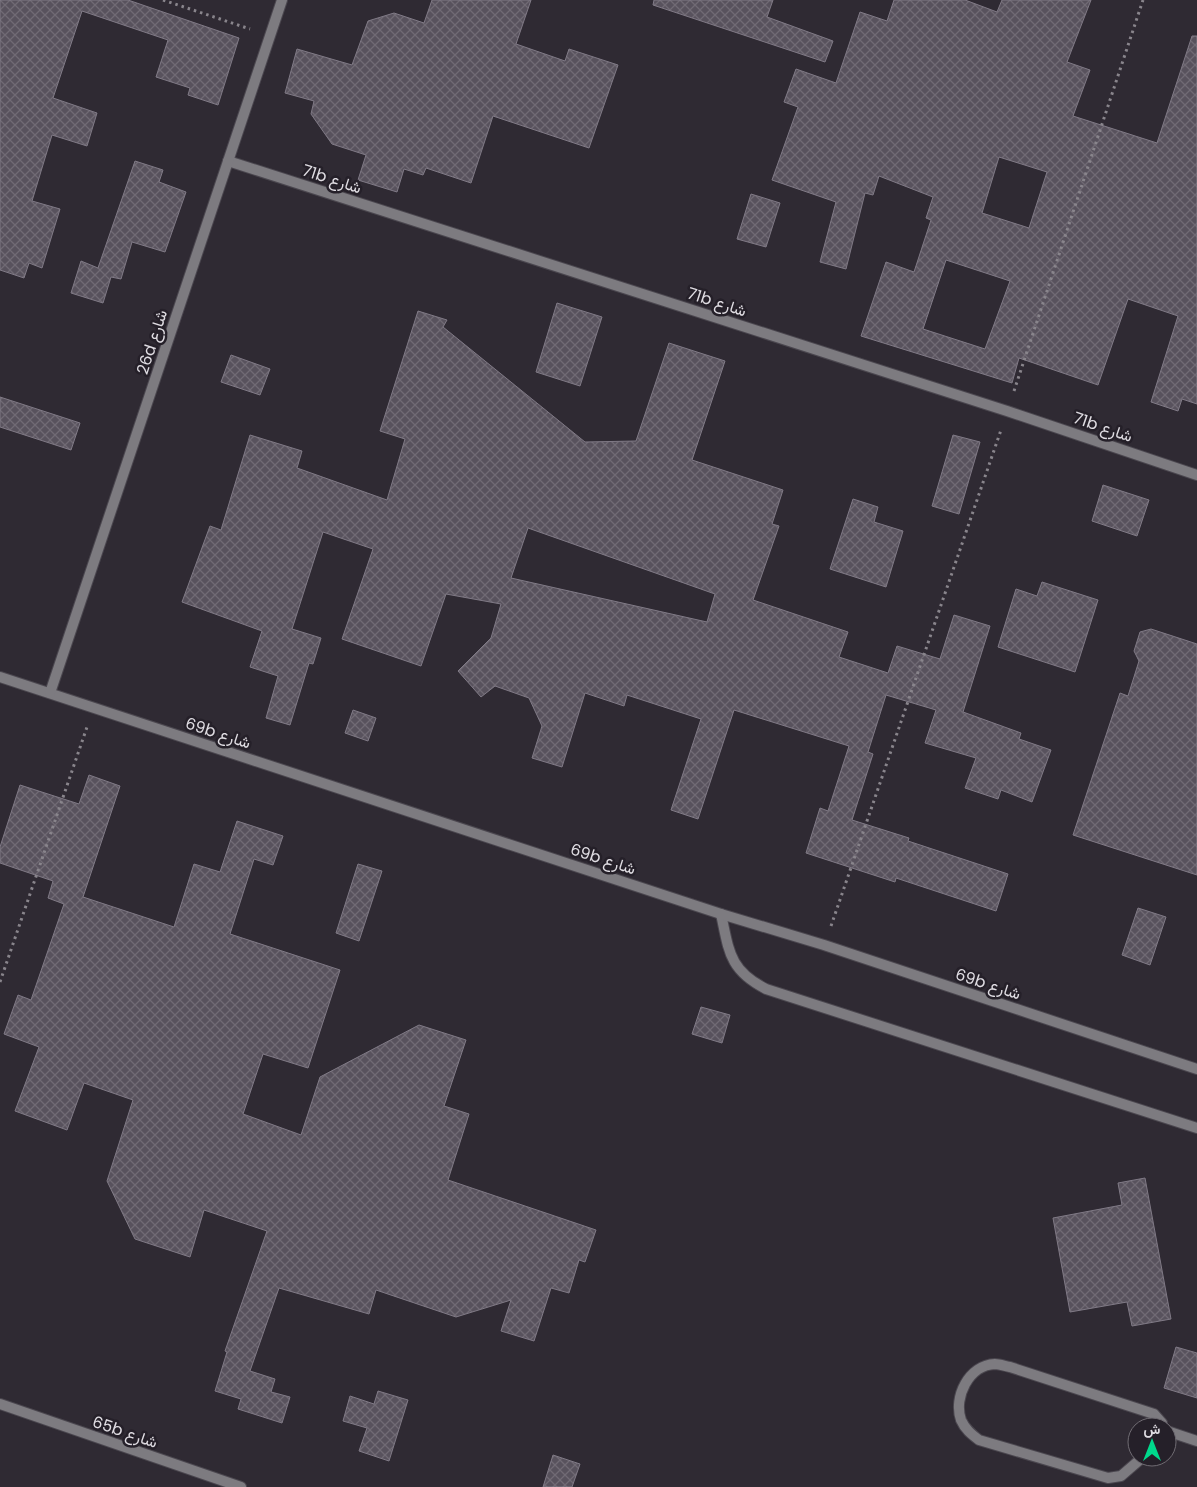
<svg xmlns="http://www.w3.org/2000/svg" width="1197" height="1487" viewBox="0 0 1197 1487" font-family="Poppins,Vazirmatn,sans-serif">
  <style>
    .building { fill: url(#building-cross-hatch); stroke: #807a86; fill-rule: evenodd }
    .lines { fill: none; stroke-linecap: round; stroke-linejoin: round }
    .lane-casing { stroke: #4b474f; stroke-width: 12 }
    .street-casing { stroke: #4b474f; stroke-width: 12 }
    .path { stroke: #89858c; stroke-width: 3; stroke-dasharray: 2.5 4; stroke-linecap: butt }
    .lane { stroke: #7d7b80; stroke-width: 10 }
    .street { stroke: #7d7b80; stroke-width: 10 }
    .labels { text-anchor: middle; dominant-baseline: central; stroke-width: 5; stroke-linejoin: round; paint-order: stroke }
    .street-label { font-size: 16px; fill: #e0dde3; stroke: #252029 }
  </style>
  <defs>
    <pattern id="building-cross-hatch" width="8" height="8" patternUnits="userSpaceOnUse" patternTransform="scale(1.25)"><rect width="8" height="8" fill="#58525d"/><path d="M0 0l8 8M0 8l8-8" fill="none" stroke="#706a74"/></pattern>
  </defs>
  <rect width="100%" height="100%" fill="#2f2a33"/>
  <g class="building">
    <polygon points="0,0 128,0 239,38 218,105 188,95 190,88 156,77 168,40 82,11 53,98 97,113 87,146 52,135 32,201 60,209 42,268 29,263 24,278 0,270"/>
    <polygon points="432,0 531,0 516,44 565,61 569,49 618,65 589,148 493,116 471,183 426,168 423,175 404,169 397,192 358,180 366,155 332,144 311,114 314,101 285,93 297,49 352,65 368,21 394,13 424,23"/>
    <polygon points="654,0 773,0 767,17 833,41 825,62 653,5"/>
    <path d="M 894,0 L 965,0 L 997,12 L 1002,0 L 1091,0 L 1067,62 L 1090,70 L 1073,116 L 1157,143 L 1192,36 L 1197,36 L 1197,404 L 1182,399 L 1178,411 L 1151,402 L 1178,316 L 1128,299 L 1098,385 L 1019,358 L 1012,383 L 861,336 L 886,262 L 914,272 L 931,220 L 926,218 L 933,197 L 879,176 L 873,195 L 865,193 L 846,269 L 820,262 L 836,202 L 772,180 L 798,107 L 784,102 L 796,69 L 836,83 L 860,12 L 887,21 ZM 999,157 L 1047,172 L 1029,228 L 982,213 ZM 946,260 L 1010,281 L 985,349 L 923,329 Z"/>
    <polygon points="135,161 163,170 159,182 186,192 165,252 132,242 121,279 111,277 103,303 71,293 81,261 98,268"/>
    <polygon points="751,194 780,203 766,247 737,239"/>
    <polygon points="557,303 602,317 580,386 536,372"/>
    <path d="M 418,311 L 447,320 L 443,327 L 585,442 L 636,441 L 669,343 L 725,361 L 692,460 L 783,490 L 772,524 L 779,526 L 753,600 L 848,632 L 839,657 L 888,673 L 897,646 L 940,659 L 954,615 L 990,626 L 963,712 L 1021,733 L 1019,739 L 1051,750 L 1032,802 L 1001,790 L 998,799 L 965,788 L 976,758 L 925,743 L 936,710 L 886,695 L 868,752 L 873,754 L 852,820 L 909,838 L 908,841 L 1008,874 L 996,911 L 896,878 L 895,882 L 806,853 L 820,808 L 828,811 L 849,746 L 734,710 L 698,819 L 671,810 L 701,719 L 627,695 L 624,706 L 585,693 L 562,767 L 532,758 L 542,726 L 529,698 L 495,686 L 481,697 L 458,671 L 491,638 L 501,604 L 446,594 L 421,666 L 342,639 L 373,549 L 323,532 L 292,629 L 321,638 L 313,664 L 309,663 L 290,725 L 266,718 L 278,676 L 250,667 L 262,631 L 182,602 L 210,526 L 221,530 L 250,435 L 302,451 L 297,468 L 387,500 L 405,439 L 380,431 ZM 528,528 L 715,594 L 707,622 L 511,578 Z"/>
    <polygon points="231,355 270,369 260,395 221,382"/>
    <polygon points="0,397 80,423 71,450 0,427"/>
    <polygon points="953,435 980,442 959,514 932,506"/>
    <polygon points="1103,485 1149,500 1137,536 1092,521"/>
    <polygon points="853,499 878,507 874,522 903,531 886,587 830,569"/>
    <polygon points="1042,582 1098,600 1075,672 998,647 1016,589 1037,596"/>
    <polygon points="1151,629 1197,644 1197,875 1073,835 1120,693 1128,696 1139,661 1134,651 1140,632"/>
    <polygon points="353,710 376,718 368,741 345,733"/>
    <polygon points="89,775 120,786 83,897 174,927 194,864 220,872 237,821 283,836 273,865 254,859 230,934 340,970 308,1068 263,1054 243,1114 301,1135 320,1077 419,1025 466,1040 444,1106 469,1114 448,1180 596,1230 585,1262 579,1260 569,1293 551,1288 534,1341 501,1331 511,1300 456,1317 376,1290 369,1314 279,1288 250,1371 275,1379 271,1392 290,1397 282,1423 238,1409 241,1399 215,1391 227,1352 225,1351 267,1231 204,1210 190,1257 135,1239 107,1181 133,1100 84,1083 67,1130 15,1111 39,1047 4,1034 18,995 31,1000 64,904 48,898 53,881 0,863 0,847 20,785 79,804"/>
    <polygon points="358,864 382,871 359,941 336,933"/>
    <polygon points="1138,908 1166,917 1150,965 1122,955"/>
    <polygon points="701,1007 730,1015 722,1043 692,1034"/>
    <polygon points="1145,1178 1171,1319 1132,1326 1127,1302 1070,1312 1053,1218 1122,1205 1118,1183"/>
    <polygon points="1176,1347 1197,1353 1197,1398 1164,1388"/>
    <polygon points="378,1391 408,1400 389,1461 359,1451 367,1428 343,1421 350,1396 374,1404"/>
    <polygon points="553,1455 580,1464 572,1487 543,1487"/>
  </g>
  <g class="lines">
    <g class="lane-casing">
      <g id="lane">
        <path d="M 721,914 C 729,951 729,970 766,989 L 1197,1128"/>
        <polyline points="1167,1431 1197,1441"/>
        <path d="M 1143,1457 L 1121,1476 L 1108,1478 L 979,1440 C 971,1434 965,1429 961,1420 C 953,1397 969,1365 995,1364 C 999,1364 1005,1366 1010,1367 L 1154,1414 L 1162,1423 L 1162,1427"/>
      </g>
    </g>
    <g class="street-casing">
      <g id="street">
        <polyline points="228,161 1007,411 1197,475"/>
        <polyline points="0,677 721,914 824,945 1197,1069"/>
        <polyline points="50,693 282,0"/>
        <polyline points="0,1404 241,1487"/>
      </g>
    </g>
    <g class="path">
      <polyline points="163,0 250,29"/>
      <polyline points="1014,391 1143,0"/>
      <polyline points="831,926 1001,430"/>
      <polyline points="0,982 87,727"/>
    </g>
    <use href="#lane" class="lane"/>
    <use href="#street" class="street"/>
  </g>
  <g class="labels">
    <g class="street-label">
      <text transform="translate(332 179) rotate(18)">71b شارع</text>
      <text transform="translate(717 302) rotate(18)">71b شارع</text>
      <text transform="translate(152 342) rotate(-72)">26d شارع</text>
      <text transform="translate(1103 427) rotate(19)">71b شارع</text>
      <text transform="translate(218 733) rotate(18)">69b شارع</text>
      <text transform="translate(603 859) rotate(18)">69b شارع</text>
      <text transform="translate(988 984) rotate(18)">69b شارع</text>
      <text transform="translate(125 1432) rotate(19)">65b شارع</text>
    </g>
  </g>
  <g transform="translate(1152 1442)"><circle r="24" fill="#252029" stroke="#706c73"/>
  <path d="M0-4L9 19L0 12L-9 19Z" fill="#00d98c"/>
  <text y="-8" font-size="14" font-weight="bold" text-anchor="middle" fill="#e0dde3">ش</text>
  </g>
</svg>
